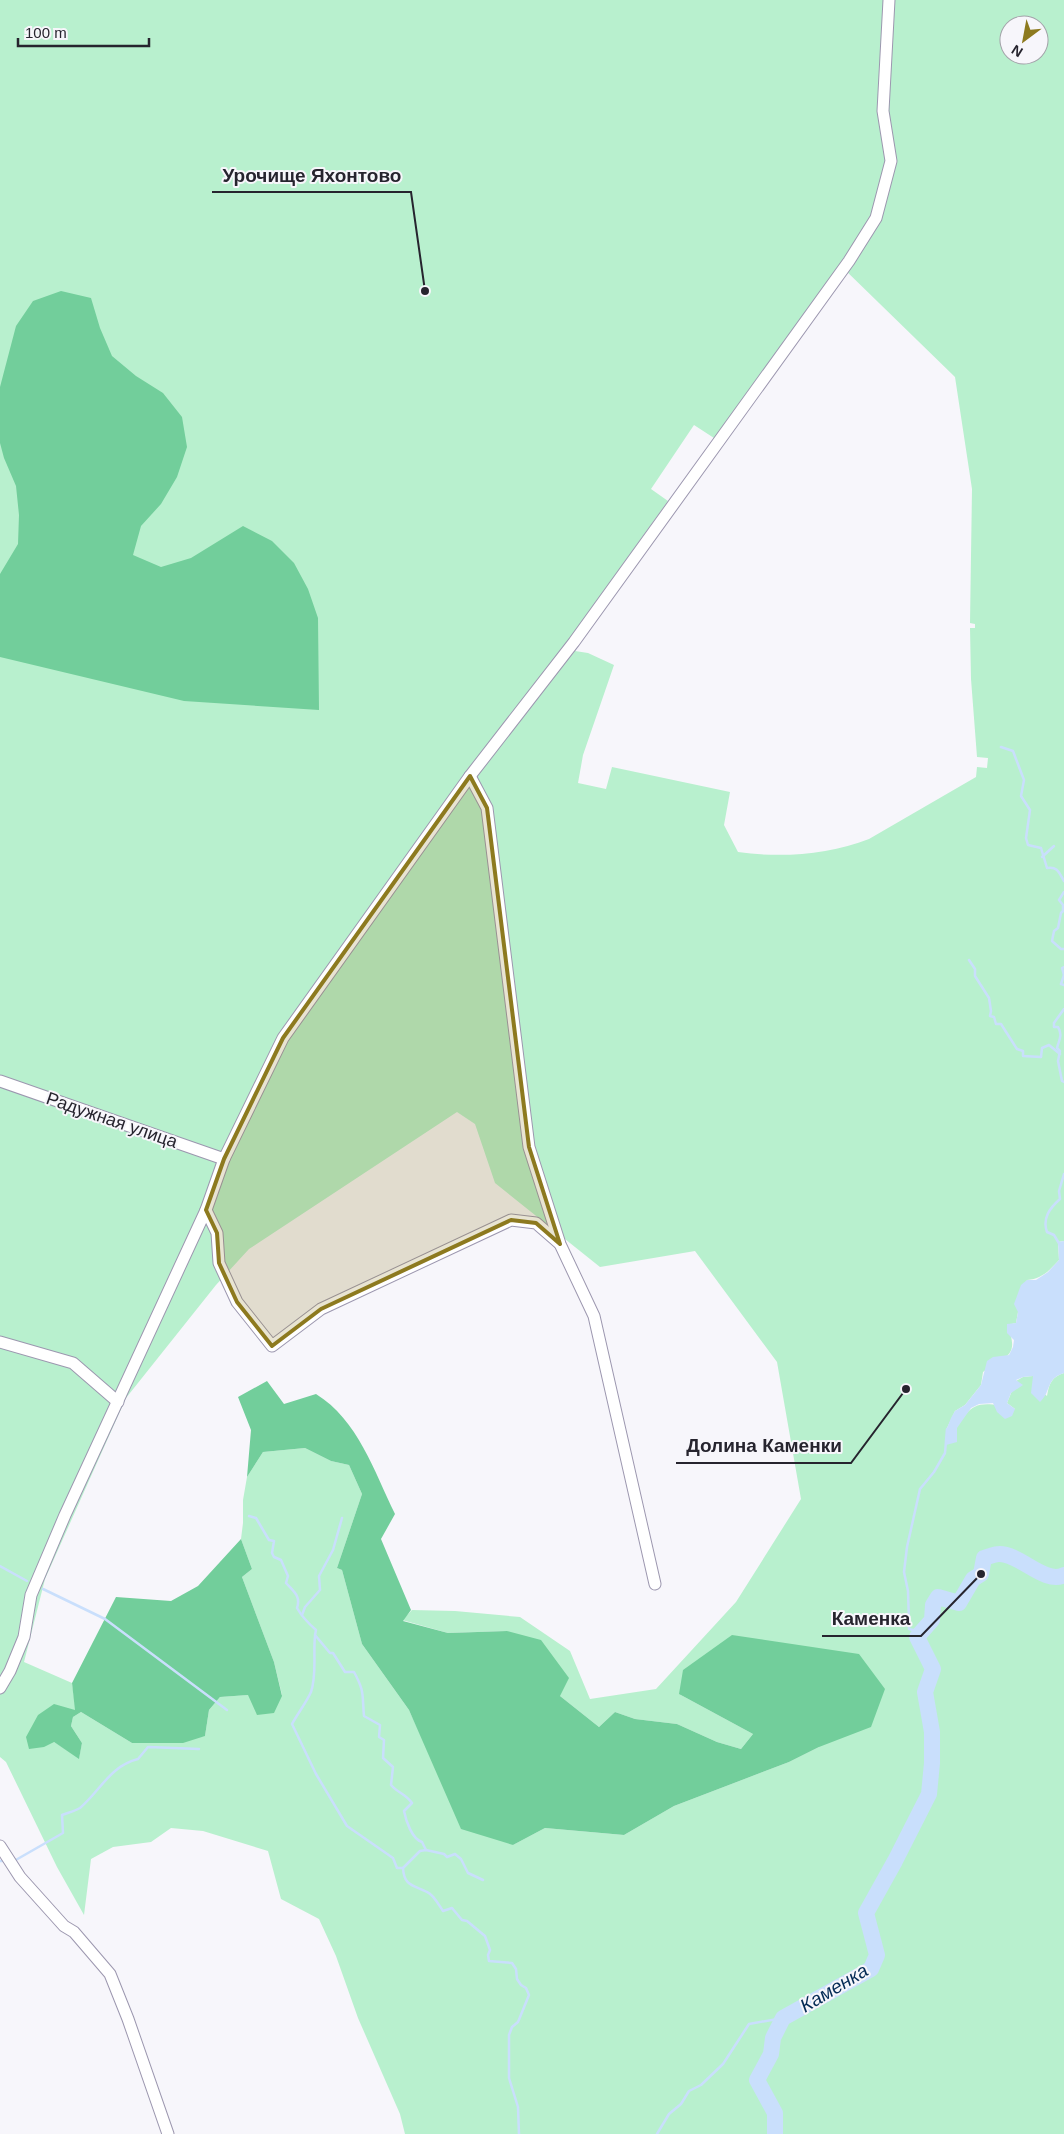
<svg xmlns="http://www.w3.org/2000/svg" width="1064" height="2134" viewBox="0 0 1064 2134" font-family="Helvetica,sans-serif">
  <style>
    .green { fill: #b8f0ce; fill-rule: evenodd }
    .forest { fill: #72ce9b }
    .water { fill: #c9dffc }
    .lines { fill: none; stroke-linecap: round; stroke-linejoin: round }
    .stream { stroke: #c9dffc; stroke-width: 2.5 }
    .river { stroke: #c9dffc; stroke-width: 16 }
    .minor-casing { stroke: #9c97af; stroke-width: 13 }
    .minor { stroke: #fff; stroke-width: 11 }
    .marked { fill: #8d7a1f; fill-opacity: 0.2; stroke: #8d7a1f; stroke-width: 4; stroke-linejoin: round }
    .labels { text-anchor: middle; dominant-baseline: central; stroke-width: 4; stroke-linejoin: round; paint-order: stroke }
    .street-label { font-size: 18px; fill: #26242e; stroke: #f7f6fb }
    .water-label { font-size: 19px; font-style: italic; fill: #042b55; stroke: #f7f6fb }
    .leader { fill: none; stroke: #26242e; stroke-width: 2 }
    .callout-dot { fill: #26242e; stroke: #f7f6fb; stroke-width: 2 }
    .callout-label { font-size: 19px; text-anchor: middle; font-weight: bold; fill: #26242e; stroke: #f7f6fb; stroke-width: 4; stroke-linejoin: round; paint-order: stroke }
  </style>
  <rect width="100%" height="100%" fill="#f7f6fb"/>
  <path class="green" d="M 0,0 L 1064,0 L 1064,1241 L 1058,1242 L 1059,1260 C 1050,1270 1042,1279 1027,1280 L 1018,1312 L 1016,1323 L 1007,1325 C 1020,1356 1007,1356 983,1372 L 981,1385 L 965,1405 L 955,1411 L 947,1428 L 946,1444 C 970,1407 969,1397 1015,1409 L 1007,1403 L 1016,1381 L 1023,1377 L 1033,1376 L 1033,1384 L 1047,1396 C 1049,1383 1052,1377 1064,1373 L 1064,2134 L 405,2134 L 400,2114 L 358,2018 L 336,1956 L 319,1919 L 281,1899 L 268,1851 L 203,1831 L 171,1828 L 151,1842 L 113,1847 L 91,1859 L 84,1915 L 57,1867 L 6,1762 L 0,1757 ZM 1009,25 L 1039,25 L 1039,55 L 1009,55 ZM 841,266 L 955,377 L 972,489 L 970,623 L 975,624 L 975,628 L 970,628 L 971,679 L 977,757 L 988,758 L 987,768 L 977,767 L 976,777 L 869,839 C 829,855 780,858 738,852 L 724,825 L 730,792 L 612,767 L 606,789 L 578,783 L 583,755 L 614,665 L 588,653 L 562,649 L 668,501 L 651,489 L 694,425 L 714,438 ZM 457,1112 L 475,1124 L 495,1183 L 600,1267 L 695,1251 L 777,1362 L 801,1499 L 736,1602 L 656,1689 L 590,1699 L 570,1651 L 520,1617 L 455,1611 L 412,1610 L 402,1620 L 448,1633 L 507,1631 L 560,1696 L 599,1727 L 615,1712 L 635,1719 L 677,1724 L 717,1742 L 741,1749 L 753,1734 L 679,1694 L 819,1747 L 789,1762 L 674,1806 L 624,1835 L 545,1828 L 513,1845 L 430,1755 L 409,1710 L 362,1644 L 342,1570 L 337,1568 L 362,1494 L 349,1465 L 331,1461 L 305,1448 L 263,1452 L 247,1477 L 243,1500 L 243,1523 L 241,1539 L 252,1569 L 242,1577 L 274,1662 L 282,1695 L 248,1695 L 220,1697 L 209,1710 L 205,1736 L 132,1743 L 81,1712 L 73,1717 L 71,1726 L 82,1743 L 79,1758 L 54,1742 L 76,1711 L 72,1683 L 24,1662 L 45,1579 L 126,1398 L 216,1285 L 249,1249 Z"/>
  <g class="forest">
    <polygon points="61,291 91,298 100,328 112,356 136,376 163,393 182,417 187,447 177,477 161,504 141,526 133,555 161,567 191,558 243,526 272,541 294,563 308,589 318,618 319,710 184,701 0,657 0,574 18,544 19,515 16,486 4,458 0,443 0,387 16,326 33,301"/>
    <path d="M 267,1381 L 284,1404 L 316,1394 C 358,1420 374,1471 395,1514 L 381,1539 L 411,1610 L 403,1621 L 448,1633 L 507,1631 L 541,1640 L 569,1678 L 560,1696 L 599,1727 L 615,1712 L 635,1719 L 677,1724 L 717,1742 L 741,1749 L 753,1734 L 679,1694 L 683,1670 L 732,1635 L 859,1654 L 885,1689 L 871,1727 L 819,1747 L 789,1762 L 674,1806 L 624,1835 L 545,1828 L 513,1845 L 461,1829 L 409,1710 L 362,1644 L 342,1570 L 337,1568 L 362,1494 L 349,1465 L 331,1461 L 305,1448 L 263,1452 L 247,1477 L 251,1430 L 238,1397 Z"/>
    <polygon points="241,1539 252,1569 242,1577 274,1662 282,1696 274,1713 257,1715 248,1695 220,1697 209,1710 205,1736 183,1743 132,1743 81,1712 73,1717 71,1726 82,1743 79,1759 54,1742 44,1747 29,1749 26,1737 38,1715 54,1704 75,1710 72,1683 116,1597 171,1601 198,1586"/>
  </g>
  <path class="water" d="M 1064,1241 L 1064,1373 C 1045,1379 1052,1391 1040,1402 L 1031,1393 L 1033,1376 L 1023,1377 L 1016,1380 L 1023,1385 L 1011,1393 L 1007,1403 L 1015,1409 L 1012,1416 L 1005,1419 L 997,1412 L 993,1403 L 979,1404 L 971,1408 L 957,1428 L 957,1442 L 946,1445 L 947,1428 L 951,1418 L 955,1411 L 965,1405 L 981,1385 L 987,1361 L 993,1357 L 1009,1355 L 1013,1347 L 1014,1340 L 1007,1333 L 1007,1324 L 1016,1323 L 1018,1312 L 1014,1304 L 1021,1285 L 1027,1280 L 1036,1280 L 1048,1272 L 1059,1260 L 1058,1242 Z"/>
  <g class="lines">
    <g class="stream">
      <path d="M 1001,747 L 1013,751 L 1024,780 L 1021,796 L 1030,810 L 1026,838 L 1028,845 L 1041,848 L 1047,868 C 1058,866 1059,873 1064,881"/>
      <polyline points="1042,857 1054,846"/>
      <polyline points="1064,892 1059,900 1063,905 1063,911 1061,913 1058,928 1054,931 1052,941 1061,949 1064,949"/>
      <polyline points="969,960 975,969 975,976 989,998 991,1011 990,1016 994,1017 996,1024 1001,1024 1017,1049 1023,1051 1023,1056 1041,1057 1042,1048 1049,1045 1060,1054"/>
      <polyline points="1064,967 1062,968 1064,975"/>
      <polyline points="1064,975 1061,984 1064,985"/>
      <path d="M 1064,1009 L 1054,1023 L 1054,1027 L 1058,1027 C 1063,1035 1059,1040 1057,1048 L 1060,1051 L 1058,1061 L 1062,1081 L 1064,1082"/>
      <path d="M 1060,1245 L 1054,1235 L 1047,1232 C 1042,1218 1050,1208 1060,1199 L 1059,1191 L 1064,1174"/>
      <path d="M 249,1516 L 256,1518 L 269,1540 L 274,1541 L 272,1553 L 274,1557 L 281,1560 L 288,1576 L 286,1583 C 294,1592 301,1596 297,1608 C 302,1617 308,1623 316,1630 L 315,1635 L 330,1653 L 333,1653 L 345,1672 L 354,1672 C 365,1692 362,1695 364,1716 L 380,1725 L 379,1737 L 384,1740 L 383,1758 L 393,1767 L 391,1785 C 398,1793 406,1794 412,1803 L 404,1811 C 406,1821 412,1839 422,1842 L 426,1850"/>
      <polyline points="0,1566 27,1581"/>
      <polyline points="43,1589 105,1619 227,1710"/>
      <polyline points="302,1615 305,1607 320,1590 319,1576 333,1550 342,1518"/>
      <path d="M 315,1636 C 313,1654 317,1675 311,1692 C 306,1703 298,1713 292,1724 L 316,1774 L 347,1826 L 393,1858 L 397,1868 L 403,1868"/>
      <polyline points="917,1637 913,1630 909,1629 909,1623 908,1591 904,1572 907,1547 920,1489 934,1472 945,1453 947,1429"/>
      <polyline points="0,1861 6,1861"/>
      <path d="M 14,1861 L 63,1833 L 62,1815 C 67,1813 75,1811 80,1808 C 101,1790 110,1766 138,1759 L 148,1747 L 199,1749"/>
      <path d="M 483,1880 L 468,1873 L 461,1859 L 455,1854 L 447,1857 L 444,1854 L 426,1850 L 420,1851 L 403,1868 C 404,1886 413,1885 427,1892 C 433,1894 439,1905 443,1911 L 452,1908 L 462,1920 L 467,1921 L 485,1936 L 490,1950 L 488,1955 L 489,1961 L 512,1963 L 516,1969 L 517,1979 L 521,1985 L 526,1988 L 529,1995 L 518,2022 L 512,2027 L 509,2035 L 509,2078 L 518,2107 L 519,2134"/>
      <polyline points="657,2134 669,2114 681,2104 689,2091 701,2085 723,2064 749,2024 783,2018"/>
    </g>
    <path class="river" d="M 775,2134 L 775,2113 L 757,2080 L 771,2054 L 773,2038 L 783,2018 L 871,1969 L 877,1955 L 866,1913 L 895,1861 L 929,1794 L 932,1763 L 932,1732 L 925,1692 L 933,1669 L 917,1637 L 932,1620 L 933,1605 L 938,1597 L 959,1603 L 973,1579 L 981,1574 L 984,1558 C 988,1557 994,1554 999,1554 C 1019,1553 1045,1585 1064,1575"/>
    <g class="minor-casing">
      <g id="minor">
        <polyline points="470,776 487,808 529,1147 560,1244 594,1316 655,1584"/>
        <polyline points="0,1081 224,1159"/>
        <polyline points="206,1210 217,1233 219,1263 237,1302 272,1346 321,1309 511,1220 536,1223 559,1243"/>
        <polyline points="0,1342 73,1363 118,1402"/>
        <polyline points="0,1688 10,1671 24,1637 31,1595 65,1515 206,1210 224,1159 283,1038 470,776 574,642 849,261 876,218 891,161 883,111 889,0"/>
        <polyline points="0,1846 20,1877 64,1926 74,1932 110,1974 128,2019 168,2134"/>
      </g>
    </g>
    <use href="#minor" class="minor"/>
  </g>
  <path class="marked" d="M 470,776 L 487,808 L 529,1147 L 560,1244 L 536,1223 L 511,1220 L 321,1309 L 272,1346 L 237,1302 L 219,1263 L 217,1233 L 206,1210 L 224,1159 L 283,1038 Z"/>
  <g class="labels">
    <g class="street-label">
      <text transform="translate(112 1120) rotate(19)">Радужная улица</text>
    </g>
    <g class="water-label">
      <text transform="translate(834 1988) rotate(-31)">Каменка</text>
    </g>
  </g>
  <path class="leader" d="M425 291L411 192H212M906 1389L851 1463H676M981 1574L921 1636H822"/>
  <g class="callout-dot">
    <circle cx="425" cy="291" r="5"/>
    <circle cx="906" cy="1389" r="5"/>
    <circle cx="981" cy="1574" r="5"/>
  </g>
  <g class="callout-label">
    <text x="312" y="182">Урочище Яхонтово</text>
    <text x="764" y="1452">Долина Каменки</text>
    <text x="871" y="1625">Каменка</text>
  </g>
  <g transform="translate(1024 40) rotate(212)"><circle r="24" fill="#f7f6fb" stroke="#a3a2a9"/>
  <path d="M0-4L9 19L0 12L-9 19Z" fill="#8d7a1f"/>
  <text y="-8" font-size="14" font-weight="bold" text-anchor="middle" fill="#26242e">N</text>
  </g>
  <path d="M18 38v8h131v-8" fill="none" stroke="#26242e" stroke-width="2.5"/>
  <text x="25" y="38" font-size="15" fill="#26242e" stroke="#f7f6fb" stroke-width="4" paint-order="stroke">100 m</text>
</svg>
